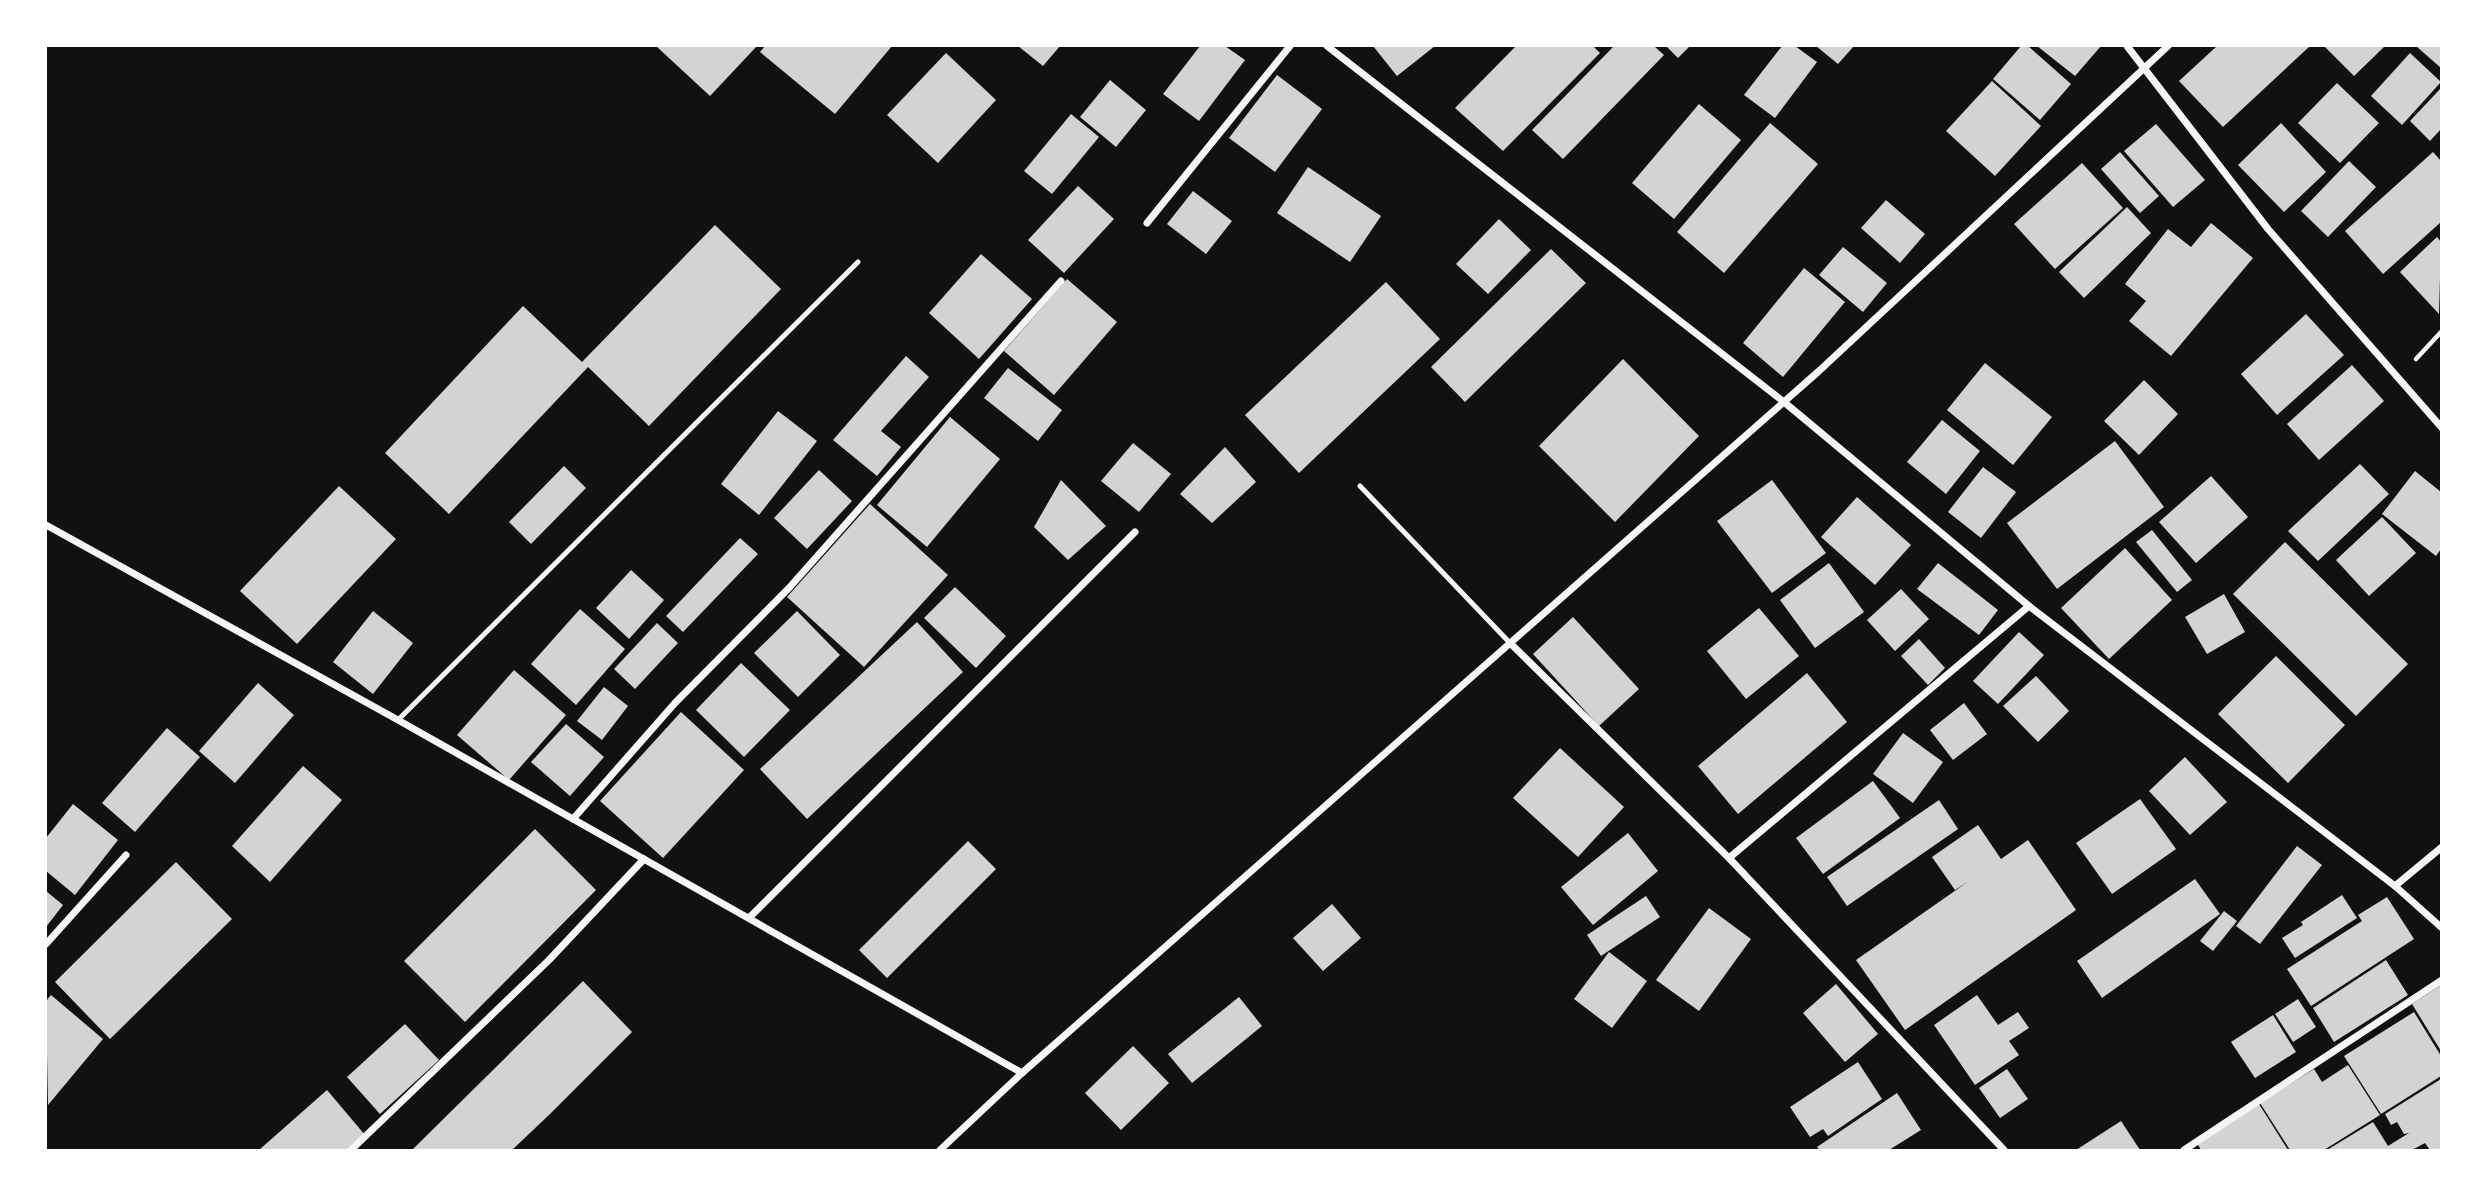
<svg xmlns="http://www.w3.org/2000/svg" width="2487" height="1196" viewBox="0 0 2487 1196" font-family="Quicksand,sans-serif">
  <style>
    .building { fill: #d3d3d3 }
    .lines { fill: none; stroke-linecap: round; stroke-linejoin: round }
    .path { stroke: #f5f5f5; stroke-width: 4.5 }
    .service { stroke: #f5f5f5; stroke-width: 5 }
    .minor { stroke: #f5f5f5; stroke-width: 7 }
  </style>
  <rect width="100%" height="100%" fill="#111"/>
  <g class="building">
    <polygon points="656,46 757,46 710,96"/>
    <polygon points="765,46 892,46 835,114 760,52"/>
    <polygon points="1018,46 1060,46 1043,66"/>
    <polygon points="1200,46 1225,46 1245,60 1199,121 1163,94"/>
    <polygon points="1373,46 1435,46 1397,76"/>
    <polygon points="1516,46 1593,46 1600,53 1503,151 1455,108"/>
    <polygon points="1614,46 1654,46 1664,55 1563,159 1532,130"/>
    <polygon points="1666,46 1690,46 1678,58"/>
    <polygon points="1782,46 1795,46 1817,62 1775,118 1744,95"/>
    <polygon points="1816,46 1854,46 1838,64"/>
    <polygon points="2021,46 2028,46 2071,84 2040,120 1993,79"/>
    <polygon points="2037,46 2101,46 2075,76"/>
    <polygon points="2217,46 2310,46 2223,127 2179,81"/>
    <polygon points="2324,46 2385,46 2354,76"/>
    <polygon points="2416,46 2441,46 2441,68"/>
    <polygon points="946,53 996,100 938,163 887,115"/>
    <polygon points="2410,53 2441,82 2402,125 2371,96"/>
    <polygon points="1277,75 1322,109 1275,172 1229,138"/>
    <polygon points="1110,80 1146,110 1116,147 1080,117"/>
    <polygon points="1992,81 2041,126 1995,176 1946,131"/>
    <polygon points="2337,83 2379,123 2340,163 2298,123"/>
    <polygon points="2441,88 2441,129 2430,141 2410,121"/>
    <polygon points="1699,104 1741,140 1674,219 1632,183"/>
    <polygon points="1071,114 1099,137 1052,194 1024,171"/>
    <polygon points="1770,123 1818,164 1724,273 1677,232"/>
    <polygon points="2281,123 2326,172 2284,212 2238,165"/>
    <polygon points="2156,124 2205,180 2173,207 2124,151"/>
    <polygon points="2120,152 2159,196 2140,213 2101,169"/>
    <polygon points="2433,152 2441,161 2441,222 2383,274 2345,231"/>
    <polygon points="2349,161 2376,187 2328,237 2301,211"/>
    <polygon points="2082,163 2123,208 2055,269 2014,224"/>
    <polygon points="1308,167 1381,216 1350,262 1277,213"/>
    <polygon points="1078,186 1114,219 1064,273 1028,240"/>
    <polygon points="1193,191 1232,221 1206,254 1167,224"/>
    <polygon points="1886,200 1925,234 1900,263 1861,228"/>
    <polygon points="2127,207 2151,233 2084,298 2059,272"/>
    <polygon points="1499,219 1531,250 1488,294 1456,264"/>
    <polygon points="2211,223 2253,258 2171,356 2129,321 2146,301 2125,284 2168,229 2191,247"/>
    <polygon points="715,225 781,289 649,426 588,367 449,514 385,453 523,306 582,362"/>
    <polygon points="2437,237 2441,242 2439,314 2400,272"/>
    <polygon points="1843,247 1887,283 1863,312 1819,275"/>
    <polygon points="1551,249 1586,283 1465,402 1431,367"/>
    <polygon points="981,254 1032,299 979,359 929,313"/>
    <polygon points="1804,268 1845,302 1783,377 1743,343"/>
    <polygon points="1067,279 1117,322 1054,395 1004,351"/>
    <polygon points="1386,282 1440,339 1299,473 1245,415"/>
    <polygon points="2306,314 2344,355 2277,415 2241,374"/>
    <polygon points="906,356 929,377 881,431 901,447 877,476 833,440"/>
    <polygon points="1623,359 1699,436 1615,522 1539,446"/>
    <polygon points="1985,363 2052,417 2013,465 1947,410"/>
    <polygon points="2352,365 2384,401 2319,460 2287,424"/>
    <polygon points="1008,368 1062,410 1038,441 984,398"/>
    <polygon points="2144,380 2178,414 2139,455 2104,421"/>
    <polygon points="778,411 817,441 759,515 721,484"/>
    <polygon points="950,417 1000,459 927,547 877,505"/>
    <polygon points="1942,420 1980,451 1946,494 1907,462"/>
    <polygon points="2115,441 2164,507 2057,589 2007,523"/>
    <polygon points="1133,443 1171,474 1139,512 1101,481"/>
    <polygon points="1225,447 1256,482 1212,523 1180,494"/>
    <polygon points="2360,464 2389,494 2318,561 2288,531"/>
    <polygon points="564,466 586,488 531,544 509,522"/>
    <polygon points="1983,467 2016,492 1981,538 1948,512"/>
    <polygon points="819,470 852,501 807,549 774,518"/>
    <polygon points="2415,471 2441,492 2441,549 2436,556 2382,514"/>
    <polygon points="2211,476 2248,517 2196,563 2159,522"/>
    <polygon points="1061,480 1106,526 1068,560 1034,527"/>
    <polygon points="1772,480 1826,553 1772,593 1717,521"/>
    <polygon points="339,486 396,539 297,644 240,591"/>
    <polygon points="1857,497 1911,545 1875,585 1821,537"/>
    <polygon points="870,504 948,575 864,667 787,597"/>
    <polygon points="2382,517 2416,553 2369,596 2336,560"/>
    <polygon points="2152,530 2192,580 2177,592 2136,542"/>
    <polygon points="740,538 758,554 683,632 666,616"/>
    <polygon points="2285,542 2408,664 2356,716 2233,594"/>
    <polygon points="2125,548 2172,600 2109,659 2061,608"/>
    <polygon points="1829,563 1864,612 1815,648 1780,600"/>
    <polygon points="1938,563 1998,610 1979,635 1917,589"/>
    <polygon points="631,570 664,600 629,639 596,608"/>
    <polygon points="955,587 1006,636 976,668 924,618"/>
    <polygon points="1901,589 1929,619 1895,651 1867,620"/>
    <polygon points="2224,594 2245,632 2207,654 2185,617"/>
    <polygon points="1759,608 1799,656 1746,699 1707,651"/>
    <polygon points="580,609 625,649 576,705 531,664"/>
    <polygon points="373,611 413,643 373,694 333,662"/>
    <polygon points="797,611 840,655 798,697 754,653"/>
    <polygon points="1573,617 1639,689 1599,726 1533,654"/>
    <polygon points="917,622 963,672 807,819 760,769"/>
    <polygon points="657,623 678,643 635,689 614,669"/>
    <polygon points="2019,632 2044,655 1998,704 1973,681"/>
    <polygon points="1919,639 1945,668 1928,685 1901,656"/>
    <polygon points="2276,656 2345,725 2288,783 2218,714"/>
    <polygon points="741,663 790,710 744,757 696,710"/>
    <polygon points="514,670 566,715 509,780 457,735"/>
    <polygon points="1807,673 1847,722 1738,814 1698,766"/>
    <polygon points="2036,676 2069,711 2038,742 2003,706"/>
    <polygon points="258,683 294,715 235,783 199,751"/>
    <polygon points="604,687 628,706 602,740 577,721"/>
    <polygon points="1964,703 1987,734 1953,760 1930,730"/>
    <polygon points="681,712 744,770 663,858 600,801"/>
    <polygon points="566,724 604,757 570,796 531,762"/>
    <polygon points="167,728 200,757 135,832 102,803"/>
    <polygon points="1903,733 1943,762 1913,803 1873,774"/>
    <polygon points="1560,748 1624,807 1578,857 1513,798"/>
    <polygon points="2185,757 2227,802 2190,835 2149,791"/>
    <polygon points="303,766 342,800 270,882 232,846"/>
    <polygon points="1873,781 1900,818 1823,874 1796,838"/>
    <polygon points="2140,799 2176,849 2112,894 2076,843"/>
    <polygon points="1939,800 1958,829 1847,906 1827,877"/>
    <polygon points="73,804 118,840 75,895 46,871 46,838"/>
    <polygon points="1978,825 2001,859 2028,840 2076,910 1905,1030 1856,960 1969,881 1955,890 1932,857"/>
    <polygon points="535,829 596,890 465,1022 404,961"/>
    <polygon points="1628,833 1658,871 1593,925 1561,887"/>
    <polygon points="968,841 996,869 887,978 859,950"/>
    <polygon points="2297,846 2322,865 2260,944 2236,926"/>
    <polygon points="176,862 232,919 110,1039 55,982"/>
    <polygon points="2195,879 2220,914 2102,998 2077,961"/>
    <polygon points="46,891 63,905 46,927"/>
    <polygon points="2342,895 2357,918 2295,958 2282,938 2303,925 2301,922"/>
    <polygon points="1646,896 1660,917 1601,956 1587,935"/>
    <polygon points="2387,897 2414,939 2311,1006 2287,969 2362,921 2358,915"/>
    <polygon points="1332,904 1361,938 1323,971 1293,938"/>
    <polygon points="1709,908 1751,939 1699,1011 1656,980"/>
    <polygon points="2224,911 2237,921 2213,951 2200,941"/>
    <polygon points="1609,952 1647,981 1612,1028 1574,999"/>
    <polygon points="2386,960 2408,995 2334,1042 2313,1008"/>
    <polygon points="583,981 632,1032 550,1114 512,1150 412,1150"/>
    <polygon points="1836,984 1878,1034 1845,1062 1803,1013"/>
    <polygon points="2441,985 2441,1051 2412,1004"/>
    <polygon points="51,995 103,1039 48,1105 46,1001"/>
    <polygon points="1977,995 1998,1025 2018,1012 2029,1028 2009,1041 2019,1055 1975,1085 1934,1025"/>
    <polygon points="1239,997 1262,1026 1192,1083 1168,1054"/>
    <polygon points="2298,999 2316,1027 2293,1042 2275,1014"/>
    <polygon points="2414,1012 2441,1056 2441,1076 2381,1114 2344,1056"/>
    <polygon points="2273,1015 2296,1052 2255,1078 2231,1042"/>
    <polygon points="405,1024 439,1060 380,1114 347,1077"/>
    <polygon points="1133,1046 1169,1083 1121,1130 1085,1093"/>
    <polygon points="1858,1062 1882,1099 1828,1136 1823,1129 1810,1137 1790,1107"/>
    <polygon points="2348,1065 2380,1115 2324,1150 2290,1150 2260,1103 2314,1069 2322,1082"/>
    <polygon points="2007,1069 2028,1099 2000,1118 1979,1088"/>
    <polygon points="2441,1079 2441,1150 2430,1150 2425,1143 2412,1150 2327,1150 2373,1122 2388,1146 2409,1133 2404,1134 2397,1122 2391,1125 2385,1114"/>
    <polygon points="327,1090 365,1135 348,1150 259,1150"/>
    <polygon points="1897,1093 1921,1130 1889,1150 1819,1150 1817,1147"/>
    <polygon points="2259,1104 2288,1150 2201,1150 2197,1143"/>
    <polygon points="2121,1121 2140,1150 2076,1150"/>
  </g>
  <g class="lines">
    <polyline class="path" points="2416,359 2442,331"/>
    <g class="service">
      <polyline points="1360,486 1510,643"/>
      <polyline points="398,720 858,262"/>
    </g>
    <g class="minor">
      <polyline points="1327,46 1784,402 2029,606 2395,886 2442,928"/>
      <polyline points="2127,46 2268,229 2442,428"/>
      <polyline points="1147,223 1290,46"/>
      <polyline points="46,525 398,720 1022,1073"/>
      <polyline points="1510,643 1729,858 2004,1150"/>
      <polyline points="573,819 675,703 789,588 1061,281"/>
      <polyline points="1729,858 2029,606"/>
      <polyline points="2395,886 2442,847"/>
      <polyline points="749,918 1135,532"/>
      <polyline points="46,944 126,855"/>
      <polyline points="351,1150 549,960 644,859"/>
      <polyline points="940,1150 1022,1073 1819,371 2168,46"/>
      <polyline points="2184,1150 2442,980"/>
    </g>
  </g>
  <rect width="2487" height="1196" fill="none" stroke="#ffffff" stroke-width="94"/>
</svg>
